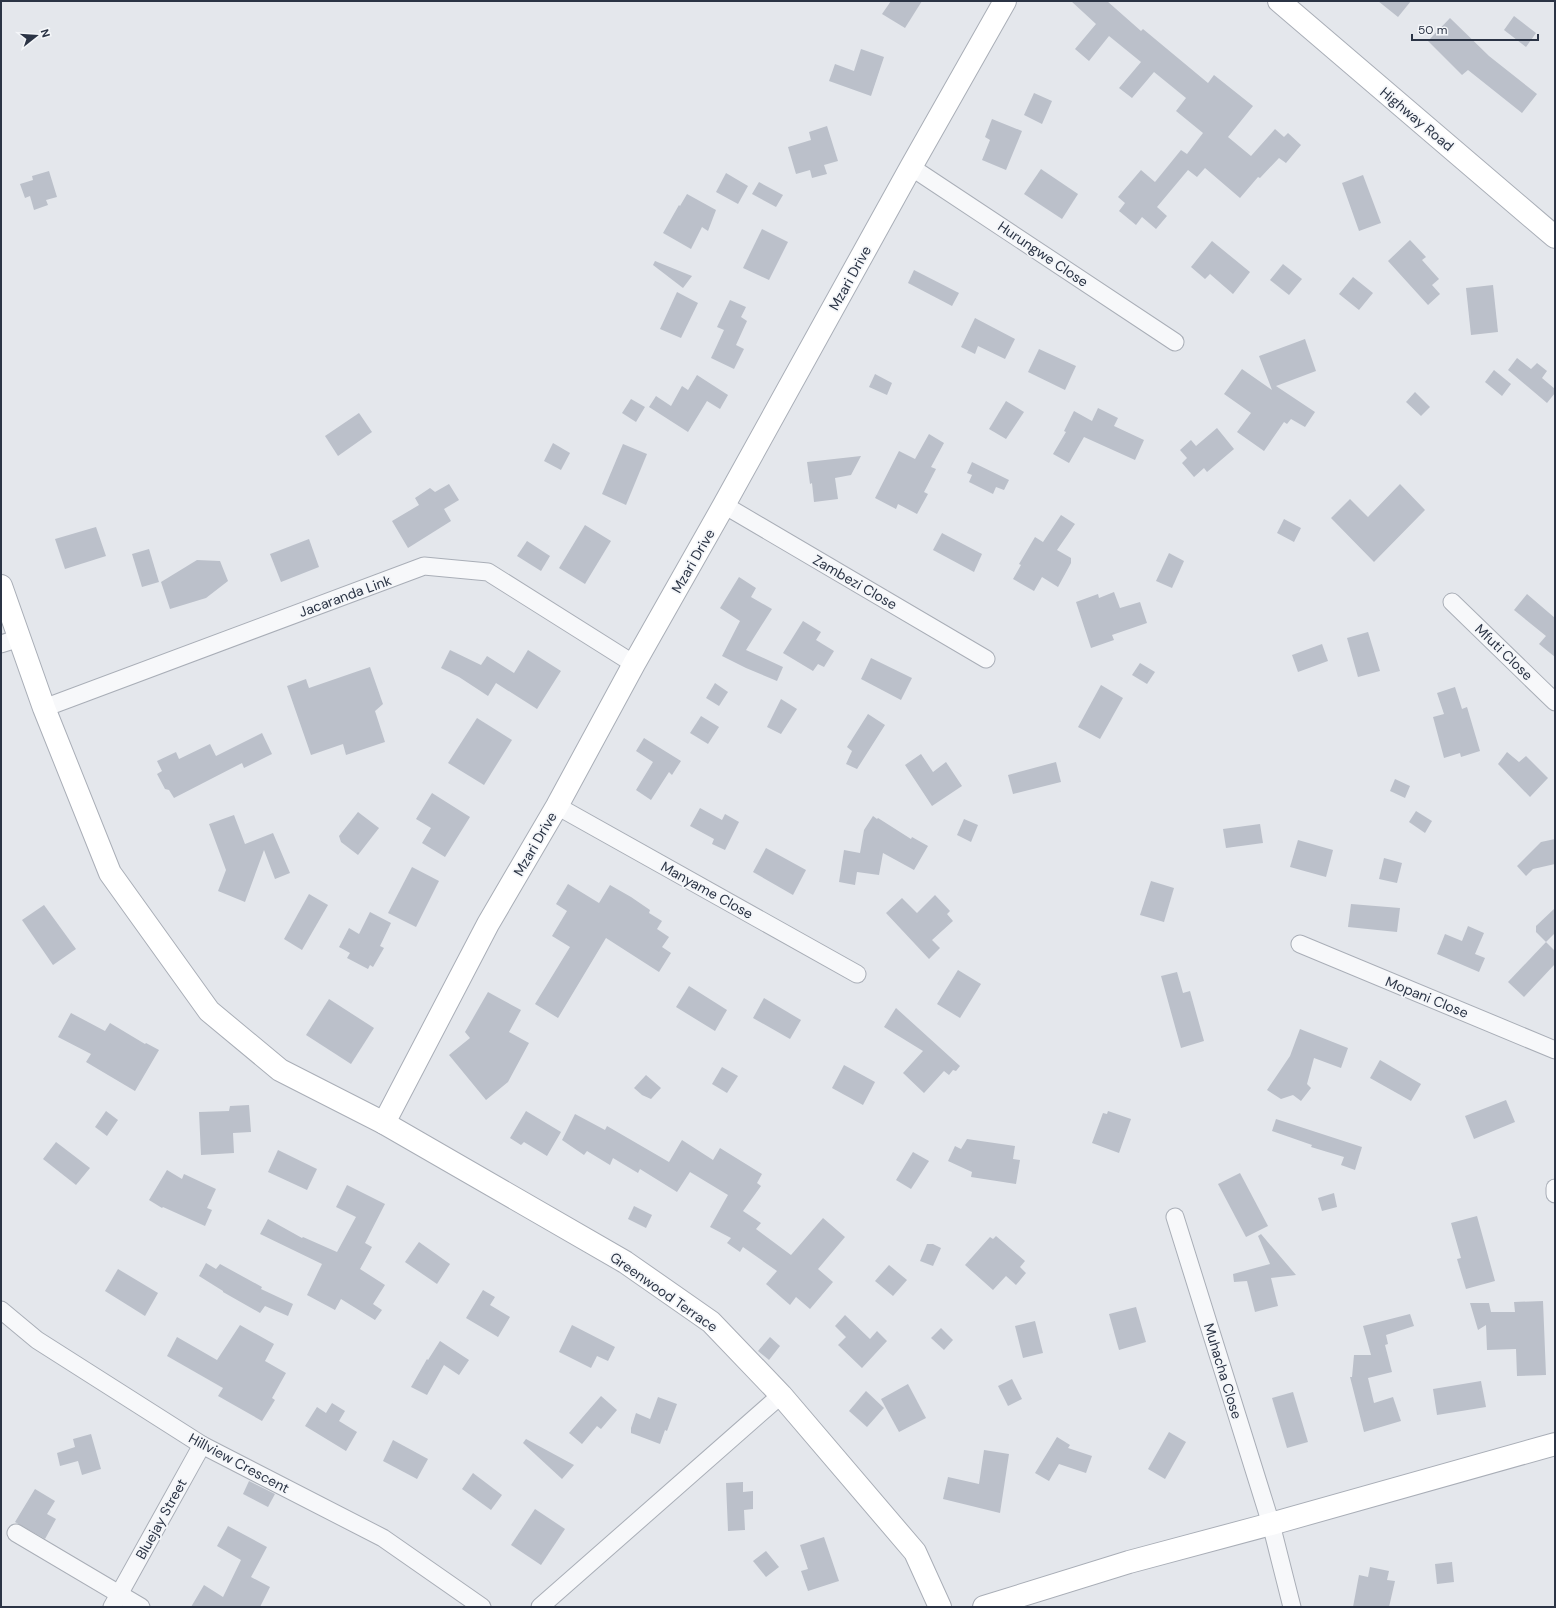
<svg xmlns="http://www.w3.org/2000/svg" width="1556" height="1608" viewBox="0 0 1556 1608" font-family="'DM Sans',sans-serif">
  <style>
    .building { fill: #bbc0ca }
    .lines { fill: none; stroke-linecap: round; stroke-linejoin: round }
    .street-casing { stroke: #a9aeb7; stroke-width: 19 }
    .secondary-casing { stroke: #a9aeb7; stroke-width: 24 }
    .street { stroke: #f7f8fa; stroke-width: 17 }
    .secondary { stroke: #fff; stroke-width: 22 }
    .labels { text-anchor: middle; dominant-baseline: central; stroke-width: 3.5; stroke-linejoin: round; paint-order: stroke }
    .street-label { font-size: 14px; fill: #2b3445; stroke: #f4f6f9 }
  </style>
  <rect width="100%" height="100%" fill="#e4e7ec"/>
  <g class="building">
    <polygon points="891,1 922,1 905,28 882,14"/>
    <polygon points="1071,1 1107,1 1141,31 1143,29 1208,83 1214,75 1253,106 1228,137 1251,156 1275,129 1284,137 1288,133 1301,145 1286,163 1279,158 1260,178 1258,177 1240,198 1205,168 1197,177 1188,170 1157,207 1167,216 1156,229 1142,217 1136,225 1119,211 1125,203 1118,197 1141,170 1155,182 1181,150 1187,154 1203,133 1176,111 1186,98 1154,72 1132,98 1119,88 1141,62 1109,36 1089,61 1075,49 1096,24"/>
    <polygon points="1378,1 1411,1 1398,17"/>
    <polygon points="1514,16 1536,33 1526,47 1504,30"/>
    <polygon points="1450,18 1489,56 1537,94 1522,113 1468,70 1462,75 1428,41"/>
    <polygon points="861,49 884,57 871,96 829,81 835,64 854,71"/>
    <polygon points="1034,93 1052,101 1042,124 1024,115"/>
    <polygon points="992,119 1022,131 1006,170 982,160 990,140 985,137"/>
    <polygon points="827,126 838,161 824,165 827,174 812,178 810,170 796,174 788,147 811,140 809,132"/>
    <polygon points="1041,169 1078,194 1062,219 1024,194"/>
    <polygon points="49,171 57,197 46,200 48,205 34,210 30,196 25,198 20,184 33,180 32,176"/>
    <polygon points="726,173 748,186 738,204 716,192"/>
    <polygon points="1363,175 1381,223 1359,231 1342,183"/>
    <polygon points="759,182 783,195 776,207 752,194"/>
    <polygon points="687,194 716,210 708,231 702,227 691,249 663,233 679,205 680,206"/>
    <polygon points="762,229 788,242 769,280 743,268"/>
    <polygon points="1410,240 1426,257 1422,260 1439,279 1432,285 1440,294 1428,305 1388,261"/>
    <polygon points="1212,241 1250,272 1233,294 1210,274 1205,279 1191,267"/>
    <polygon points="655,261 692,276 683,288 653,265"/>
    <polygon points="1283,264 1302,279 1289,295 1270,280"/>
    <polygon points="914,270 959,293 952,306 908,283"/>
    <polygon points="1353,277 1373,293 1359,310 1339,294"/>
    <polygon points="1493,285 1498,332 1471,335 1466,288"/>
    <polygon points="677,292 698,303 681,338 660,329"/>
    <polygon points="730,300 746,307 741,317 747,321 736,345 744,349 734,369 711,358 724,330 717,327"/>
    <polygon points="975,318 1015,339 1005,359 978,346 975,354 961,347"/>
    <polygon points="1305,339 1316,371 1276,386 1315,412 1305,427 1291,419 1287,424 1284,422 1264,451 1237,432 1251,413 1224,394 1242,369 1272,390 1259,356"/>
    <polygon points="1039,349 1076,366 1065,390 1028,372"/>
    <polygon points="1517,358 1531,369 1537,363 1547,371 1542,378 1555,389 1555,393 1547,403 1508,370"/>
    <polygon points="1494,370 1511,384 1502,396 1485,382"/>
    <polygon points="875,374 892,383 887,395 869,387"/>
    <polygon points="697,375 728,395 720,409 707,401 688,432 649,407 656,396 671,406 682,386 688,390"/>
    <polygon points="1415,392 1430,407 1421,416 1406,402"/>
    <polygon points="631,399 645,407 636,422 622,413"/>
    <polygon points="1006,401 1024,412 1006,439 989,429"/>
    <polygon points="1098,408 1118,418 1114,426 1144,440 1135,460 1084,437 1069,463 1053,454 1066,432 1064,431 1074,411 1092,421"/>
    <polygon points="359,413 372,432 338,456 325,436"/>
    <polygon points="1217,428 1234,449 1207,472 1204,468 1194,477 1182,463 1187,458 1180,450 1191,440 1196,446"/>
    <polygon points="929,434 944,443 931,467 936,469 924,492 928,494 917,514 898,504 896,509 875,498 899,451 915,459"/>
    <polygon points="553,443 570,453 561,470 544,461"/>
    <polygon points="623,444 647,454 626,505 602,494"/>
    <polygon points="861,456 851,475 835,478 838,499 814,502 812,483 810,484 807,462"/>
    <polygon points="972,462 1009,480 1004,490 996,487 993,494 969,482 972,475 967,473"/>
    <polygon points="449,484 459,500 444,509 451,521 408,548 392,521 419,505 415,498 430,488 435,492"/>
    <polygon points="1400,484 1425,510 1374,562 1331,518 1350,499 1368,517"/>
    <polygon points="1061,515 1075,524 1057,550 1071,558 1071,563 1058,587 1042,577 1034,591 1013,579 1021,565 1019,564 1035,537 1043,542"/>
    <polygon points="1284,519 1301,528 1294,542 1277,533"/>
    <polygon points="585,525 611,541 585,584 559,568"/>
    <polygon points="96,527 106,556 65,569 55,539"/>
    <polygon points="942,533 982,554 974,572 933,550"/>
    <polygon points="309,539 319,567 281,582 270,554"/>
    <polygon points="527,541 550,556 541,571 517,556"/>
    <polygon points="149,549 159,582 142,587 132,554"/>
    <polygon points="1169,553 1184,561 1172,588 1156,581"/>
    <polygon points="197,560 220,561 228,581 206,598 170,609 161,582"/>
    <polygon points="739,577 756,588 751,597 772,609 746,650 783,667 777,681 746,668 722,656 740,621 720,608"/>
    <polygon points="1114,592 1120,608 1140,602 1147,623 1112,635 1114,640 1091,648 1076,602 1098,594 1099,598"/>
    <polygon points="1527,594 1555,618 1555,657 1539,644 1546,636 1514,610"/>
    <polygon points="803,621 821,632 816,640 834,651 824,667 818,664 813,671 783,653"/>
    <polygon points="1368,632 1380,671 1358,677 1347,638"/>
    <polygon points="1322,644 1328,661 1298,672 1292,655"/>
    <polygon points="450,650 481,665 487,656 514,673 528,650 561,671 537,709 496,683 488,696 459,677 441,668"/>
    <polygon points="871,658 912,678 901,700 861,679"/>
    <polygon points="1140,663 1155,672 1147,684 1132,675"/>
    <polygon points="370,667 383,704 375,711 385,742 346,755 343,744 311,755 287,686 306,679 309,688"/>
    <polygon points="715,683 728,692 719,706 706,698"/>
    <polygon points="1101,685 1123,698 1100,739 1078,727"/>
    <polygon points="1455,687 1462,709 1467,707 1480,751 1461,757 1460,753 1444,758 1433,717 1444,714 1437,693"/>
    <polygon points="781,699 797,709 781,734 767,727"/>
    <polygon points="868,714 885,725 857,769 846,764 852,751 847,747"/>
    <polygon points="701,716 719,727 708,744 690,733"/>
    <polygon points="477,718 512,740 484,785 448,763"/>
    <polygon points="262,733 272,754 244,768 242,763 174,798 169,790 165,789 157,774 162,771 157,761 176,752 179,759 210,744 216,756"/>
    <polygon points="644,738 681,761 672,775 669,772 651,800 636,790 653,762 636,751"/>
    <polygon points="1507,752 1519,762 1526,756 1548,778 1530,797 1498,764"/>
    <polygon points="921,754 933,772 946,762 962,786 932,806 905,765"/>
    <polygon points="1056,762 1061,782 1013,794 1008,775"/>
    <polygon points="1395,779 1410,786 1405,798 1390,791"/>
    <polygon points="432,793 470,817 445,857 422,843 431,828 416,819"/>
    <polygon points="700,808 722,820 725,814 739,822 725,850 712,844 714,839 690,826"/>
    <polygon points="1416,811 1432,821 1425,833 1409,822"/>
    <polygon points="358,812 379,828 358,855 341,842 339,836"/>
    <polygon points="234,815 245,844 273,833 290,873 275,879 264,850 245,902 218,891 226,870 209,824"/>
    <polygon points="873,816 877,819 878,818 911,839 912,837 928,846 914,870 883,853 879,875 857,872 855,885 839,882 844,850 860,853 864,830"/>
    <polygon points="964,819 978,825 971,842 957,835"/>
    <polygon points="1260,824 1263,843 1226,848 1223,829"/>
    <polygon points="1555,839 1555,864 1533,869 1526,876 1517,866 1541,842"/>
    <polygon points="1298,840 1333,850 1326,877 1290,867"/>
    <polygon points="766,848 806,870 793,895 753,872"/>
    <polygon points="1384,858 1402,863 1397,883 1379,879"/>
    <polygon points="412,867 439,881 416,927 388,913"/>
    <polygon points="1151,881 1174,888 1164,922 1140,915"/>
    <polygon points="568,884 599,903 610,885 631,897 650,910 649,913 662,921 657,929 669,937 662,947 671,953 659,972 606,938 558,1018 535,1004 570,947 552,936 567,911 556,904"/>
    <polygon points="309,894 328,905 302,950 284,939"/>
    <polygon points="935,895 950,911 947,914 953,921 932,940 940,948 929,959 886,913 902,898 917,913"/>
    <polygon points="1351,904 1400,908 1397,932 1348,927"/>
    <polygon points="44,905 76,949 53,965 22,920"/>
    <polygon points="1555,908 1555,933 1546,942 1536,932 1536,926"/>
    <polygon points="370,912 391,923 380,946 384,948 373,967 370,965 368,969 347,958 350,953 339,947 349,928 359,934"/>
    <polygon points="1468,926 1484,933 1475,954 1485,958 1479,972 1437,954 1445,934 1462,941"/>
    <polygon points="1546,942 1555,951 1555,964 1524,997 1508,982"/>
    <polygon points="958,970 981,984 960,1018 937,1004"/>
    <polygon points="1177,972 1183,993 1190,991 1204,1041 1181,1048 1161,976"/>
    <polygon points="689,986 727,1010 715,1031 676,1007"/>
    <polygon points="488,992 521,1010 509,1032 529,1043 508,1082 486,1100 449,1055 470,1038 465,1032"/>
    <polygon points="764,998 801,1020 790,1039 753,1018"/>
    <polygon points="329,999 374,1028 351,1064 306,1035"/>
    <polygon points="896,1008 960,1066 956,1071 953,1070 949,1075 944,1071 924,1093 903,1073 923,1051 884,1027"/>
    <polygon points="71,1013 105,1031 110,1023 145,1044 146,1043 159,1050 135,1091 86,1062 91,1054 58,1037"/>
    <polygon points="1300,1029 1348,1048 1341,1068 1314,1058 1307,1084 1311,1088 1301,1101 1293,1095 1281,1099 1267,1090 1290,1056"/>
    <polygon points="1380,1060 1421,1084 1411,1101 1370,1078"/>
    <polygon points="844,1065 875,1082 863,1105 832,1088"/>
    <polygon points="722,1067 738,1076 727,1093 712,1084"/>
    <polygon points="646,1075 661,1088 651,1099 642,1095 634,1088"/>
    <polygon points="1506,1100 1515,1122 1474,1139 1465,1116"/>
    <polygon points="249,1105 251,1132 233,1133 234,1153 201,1155 199,1112 229,1111 230,1106"/>
    <polygon points="106,1111 118,1120 107,1136 95,1127"/>
    <polygon points="526,1111 561,1132 547,1156 524,1142 521,1145 510,1138"/>
    <polygon points="1108,1111 1131,1119 1119,1153 1092,1143 1103,1113 1107,1114"/>
    <polygon points="575,1114 605,1130 607,1126 669,1162 682,1140 713,1160 720,1148 762,1174 757,1183 761,1186 743,1211 761,1223 756,1229 791,1255 823,1218 845,1237 818,1269 833,1282 810,1309 796,1297 790,1305 766,1284 777,1271 743,1247 740,1252 727,1243 731,1238 710,1227 728,1195 690,1172 677,1192 640,1169 638,1173 613,1158 610,1165 587,1151 584,1155 562,1140"/>
    <polygon points="1276,1119 1362,1147 1355,1170 1341,1165 1344,1157 1311,1147 1312,1145 1272,1131"/>
    <polygon points="967,1139 1015,1146 1013,1159 1020,1160 1016,1184 971,1177 972,1172 948,1161 955,1146 961,1149"/>
    <polygon points="56,1142 90,1168 76,1185 43,1159"/>
    <polygon points="278,1150 317,1169 307,1190 268,1172"/>
    <polygon points="913,1152 929,1161 911,1189 896,1180"/>
    <polygon points="167,1170 182,1179 184,1174 216,1189 207,1208 212,1210 205,1226 163,1207 162,1208 149,1200"/>
    <polygon points="1240,1173 1268,1226 1246,1237 1218,1184"/>
    <polygon points="347,1185 385,1204 365,1243 372,1247 360,1269 385,1285 373,1304 382,1310 375,1320 341,1299 335,1310 307,1295 322,1264 260,1234 268,1219 302,1238 303,1237 337,1252 356,1217 336,1207"/>
    <polygon points="1334,1193 1337,1207 1322,1211 1318,1198"/>
    <polygon points="634,1206 652,1215 646,1228 628,1219"/>
    <polygon points="1477,1216 1495,1281 1466,1289 1457,1259 1461,1258 1451,1223"/>
    <polygon points="1261,1234 1296,1275 1271,1278 1278,1306 1255,1312 1247,1281 1234,1282 1233,1274 1270,1264 1258,1236"/>
    <polygon points="996,1236 1025,1261 1020,1267 1026,1273 1016,1285 1006,1276 993,1290 965,1265 990,1237 993,1239"/>
    <polygon points="419,1242 450,1264 437,1284 405,1262"/>
    <polygon points="927,1244 933,1244 941,1248 933,1266 920,1261"/>
    <polygon points="206,1263 216,1269 220,1264 262,1287 261,1289 293,1304 288,1316 265,1306 260,1313 223,1292 223,1291 199,1276"/>
    <polygon points="889,1265 907,1280 893,1296 875,1281"/>
    <polygon points="118,1269 158,1293 145,1316 105,1291"/>
    <polygon points="483,1290 495,1297 490,1305 510,1317 498,1337 466,1318"/>
    <polygon points="1543,1301 1546,1375 1517,1376 1516,1349 1487,1350 1486,1325 1478,1330 1470,1303 1489,1303 1491,1312 1515,1312 1514,1302"/>
    <polygon points="1136,1307 1146,1342 1119,1350 1109,1314"/>
    <polygon points="1410,1314 1414,1326 1386,1335 1388,1344 1385,1345 1392,1372 1368,1378 1374,1403 1393,1397 1401,1421 1364,1432 1350,1377 1352,1377 1354,1355 1371,1355 1363,1326"/>
    <polygon points="845,1315 870,1339 877,1331 887,1341 862,1368 838,1345 846,1337 835,1326"/>
    <polygon points="1035,1321 1043,1353 1023,1358 1015,1326"/>
    <polygon points="240,1325 274,1344 265,1361 286,1373 272,1398 275,1400 262,1421 218,1396 223,1388 167,1356 177,1337 217,1360"/>
    <polygon points="572,1325 615,1347 608,1361 597,1356 591,1368 559,1352"/>
    <polygon points="941,1328 953,1340 944,1350 931,1338"/>
    <polygon points="770,1337 780,1346 769,1360 758,1351"/>
    <polygon points="440,1341 469,1360 459,1375 444,1365 427,1395 411,1387 427,1359 428,1360"/>
    <polygon points="1012,1379 1022,1399 1008,1406 998,1386"/>
    <polygon points="1481,1381 1486,1407 1437,1415 1433,1389"/>
    <polygon points="908,1384 926,1418 899,1432 881,1399"/>
    <polygon points="866,1391 884,1408 867,1427 849,1411"/>
    <polygon points="1293,1392 1308,1442 1287,1448 1272,1398"/>
    <polygon points="601,1396 617,1410 601,1429 597,1426 582,1444 569,1433"/>
    <polygon points="658,1397 677,1404 667,1431 665,1430 660,1444 631,1433 631,1428 636,1413 650,1419"/>
    <polygon points="332,1403 345,1411 339,1421 357,1432 346,1451 305,1426 317,1407 326,1413"/>
    <polygon points="1169,1432 1186,1442 1165,1479 1148,1469"/>
    <polygon points="91,1434 101,1469 82,1475 78,1461 60,1466 57,1453 75,1447 73,1439"/>
    <polygon points="1057,1437 1070,1445 1068,1448 1092,1456 1086,1473 1059,1464 1049,1481 1035,1473"/>
    <polygon points="526,1439 574,1465 562,1479 523,1443"/>
    <polygon points="393,1440 428,1459 417,1479 383,1461"/>
    <polygon points="984,1450 1009,1454 1000,1513 943,1499 948,1477 979,1484"/>
    <polygon points="473,1473 502,1495 491,1510 462,1489"/>
    <polygon points="249,1481 275,1494 268,1507 243,1494"/>
    <polygon points="743,1482 743,1492 753,1491 753,1509 744,1510 745,1530 728,1531 726,1483"/>
    <polygon points="35,1489 55,1501 47,1514 56,1519 45,1539 15,1522"/>
    <polygon points="535,1509 565,1529 541,1565 511,1545"/>
    <polygon points="228,1526 267,1547 251,1577 270,1587 260,1607 191,1607 204,1585 223,1597 241,1560 217,1546"/>
    <polygon points="824,1537 839,1581 808,1591 801,1571 808,1569 800,1545"/>
    <polygon points="766,1551 779,1567 766,1577 753,1561"/>
    <polygon points="1452,1562 1454,1582 1437,1584 1435,1564"/>
    <polygon points="1370,1567 1389,1571 1387,1580 1395,1581 1389,1607 1353,1607 1359,1575 1368,1577"/>
  </g>
  <g class="lines">
    <g class="street-casing">
      <g id="street">
        <polyline points="911,167 1175,342"/>
        <polyline points="724,505 986,659"/>
        <polyline points="1452,602 1555,702"/>
        <polyline points="1,644 20,638"/>
        <polyline points="44,708 424,566 488,572 634,664"/>
        <polyline points="557,806 857,974"/>
        <polyline points="1300,944 1555,1050"/>
        <polyline points="1555,1188 1555,1194"/>
        <polyline points="1175,1217 1271,1524 1292,1607"/>
        <polyline points="1,1310 37,1340 202,1445 383,1538 482,1607"/>
        <polyline points="16,1533 141,1607"/>
        <polyline points="112,1607 202,1445"/>
        <polyline points="540,1607 781,1395"/>
      </g>
    </g>
    <g class="secondary-casing">
      <g id="secondary">
        <polyline points="1279,1 1555,237"/>
        <polyline points="1,586 44,708 110,873 209,1011 280,1070 384,1123 625,1262 711,1322 781,1395 915,1552 940,1607"/>
        <polyline points="384,1123 488,924 557,806 634,664 724,505 911,167 1005,1"/>
        <polyline points="984,1607 1129,1562 1271,1524 1555,1444"/>
      </g>
    </g>
    <use href="#street" class="street"/>
    <use href="#secondary" class="secondary"/>
  </g>
  <g class="labels">
    <g class="street-label">
      <text transform="translate(1417 119) rotate(40)">Highway Road</text>
      <text transform="translate(1043 254) rotate(34)">Hurungwe Close</text>
      <text transform="translate(850 278) rotate(-61)">Mzari Drive</text>
      <text transform="translate(693 561) rotate(-60)">Mzari Drive</text>
      <text transform="translate(855 582) rotate(30)">Zambezi Close</text>
      <text transform="translate(345 596) rotate(-20)">Jacaranda Link</text>
      <text transform="translate(1504 652) rotate(44)">Mfuti Close</text>
      <text transform="translate(535 844) rotate(-60)">Mzari Drive</text>
      <text transform="translate(707 890) rotate(29)">Manyame Close</text>
      <text transform="translate(1427 997) rotate(22)">Mopani Close</text>
      <text transform="translate(664 1292) rotate(35)">Greenwood Terrace</text>
      <text transform="translate(1223 1371) rotate(73)">Muhacha Close</text>
      <text transform="translate(239 1463) rotate(28)">Hillview Crescent</text>
      <text transform="translate(161 1519) rotate(-61)">Bluejay Street</text>
    </g>
  </g>
  <rect width="1556" height="1608" fill="none" stroke="#2b3445" stroke-width="4"/>
  <g transform="translate(36 36) rotate(73)" stroke="#f4f6f9" stroke-width="3" paint-order="stroke">
  <path d="M0-3L7 15L0 10L-7 15Z" fill="#2b3445"/>
  <text y="-6" font-size="11" font-weight="bold" text-anchor="middle" fill="#2b3445">N</text>
  </g>
  <path d="M1412 34v6h126v-6" fill="none" stroke="#2b3445" stroke-width="2"/>
  <text x="1418" y="34" font-size="12" fill="#2b3445" stroke="#f4f6f9" stroke-width="3" paint-order="stroke">50 m</text>
</svg>
